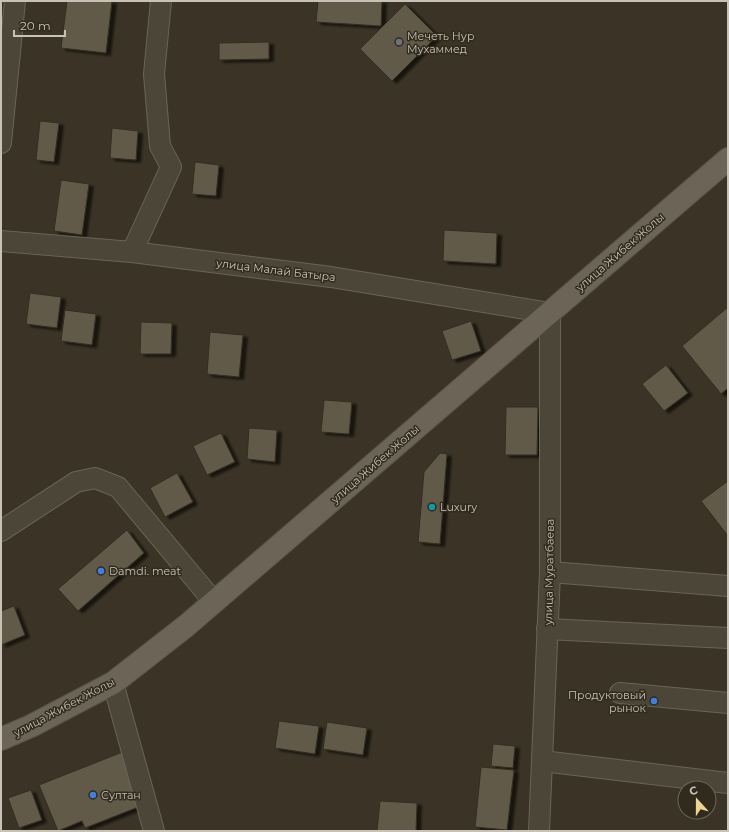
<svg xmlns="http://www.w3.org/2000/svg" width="729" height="832" viewBox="0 0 729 832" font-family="Montserrat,sans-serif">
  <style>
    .building { fill: #625a4a; stroke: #332d20; filter: url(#shadow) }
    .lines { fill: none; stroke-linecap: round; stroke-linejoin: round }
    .minor-casing { stroke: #6a6457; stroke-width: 22 }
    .major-casing { stroke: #585245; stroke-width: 24 }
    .minor { stroke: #4c4639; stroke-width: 20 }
    .major { stroke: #6c6557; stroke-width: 22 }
    .worship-dot { fill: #6b7280; stroke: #312b1e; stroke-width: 1.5 }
    .culture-dot { fill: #0f9aa8; stroke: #312b1e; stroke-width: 1.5 }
    .shop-dot { fill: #3f7fe0; stroke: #312b1e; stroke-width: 1.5 }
    .labels { text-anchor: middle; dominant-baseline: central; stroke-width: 3; stroke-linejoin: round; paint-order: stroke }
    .poi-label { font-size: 11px; fill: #c7c2b5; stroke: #312b1e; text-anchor: start }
    .street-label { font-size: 11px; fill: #c7c2b5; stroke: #312b1e }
  </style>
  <defs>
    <filter id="shadow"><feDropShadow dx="4.5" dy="2.5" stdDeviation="1" flood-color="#0009"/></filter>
  </defs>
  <rect width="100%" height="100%" fill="#3b3426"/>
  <g class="building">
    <polygon points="67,1 112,1 106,53 61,48"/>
    <polygon points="318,1 382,1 381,26 316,22"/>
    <polygon points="405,4 437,36 392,81 360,49"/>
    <polygon points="269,42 269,59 219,60 219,43"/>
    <polygon points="40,121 59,123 54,162 36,160"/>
    <polygon points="112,128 138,131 136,160 110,158"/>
    <polygon points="195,162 219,165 216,196 192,194"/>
    <polygon points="61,180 89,184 82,235 54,231"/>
    <polygon points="444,230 497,233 496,264 443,261"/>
    <polygon points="30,293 61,297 57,328 26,324"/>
    <polygon points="728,307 728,388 721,394 682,346"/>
    <polygon points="65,310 96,314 92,345 61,341"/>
    <polygon points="471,321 481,351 452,360 442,331"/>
    <polygon points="141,322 172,323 171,354 140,354"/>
    <polygon points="210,332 243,335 239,377 207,374"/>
    <polygon points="666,365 688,393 664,411 642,384"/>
    <polygon points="324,400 352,402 349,434 321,432"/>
    <polygon points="506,407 538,407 537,455 505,455"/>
    <polygon points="249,428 277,430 275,462 247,459"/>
    <polygon points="221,433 235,462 207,475 193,446"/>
    <polygon points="440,453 447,454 440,544 418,542 424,472"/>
    <polygon points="177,473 193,502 165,517 150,488"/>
    <polygon points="728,481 728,536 701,501"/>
    <polygon points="127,530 144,553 78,611 58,589"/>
    <polygon points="14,606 25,635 1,645 1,611"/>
    <polygon points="279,721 319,726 315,754 275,748"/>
    <polygon points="327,722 367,728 363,755 323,749"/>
    <polygon points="493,744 515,746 513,768 491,766"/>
    <polygon points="125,751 146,804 85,828 82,821 58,831 39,785"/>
    <polygon points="481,767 514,770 507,830 475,827"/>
    <polygon points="31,790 42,820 19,828 8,798"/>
    <polygon points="380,801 417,803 416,831 377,831"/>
  </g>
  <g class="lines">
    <g class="minor-casing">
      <g id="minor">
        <polyline points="1,143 15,1"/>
        <polyline points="1,241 132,252 331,277 550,313 550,572 539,831"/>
        <polyline points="132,252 171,167 160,146 154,74 161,1"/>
        <polyline points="1,531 76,482 95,478 118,487 214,602"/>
        <polyline points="550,572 728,586"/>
        <polyline points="547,629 728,638"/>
        <polyline points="113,683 154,831"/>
        <polyline points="620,693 728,703"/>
        <polyline points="542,761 728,783"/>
      </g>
    </g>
    <g class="major-casing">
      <polyline id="major" points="1,739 31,726 113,683 186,626 728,159"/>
    </g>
    <use href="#minor" class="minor"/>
    <use href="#major" class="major"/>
  </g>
  <circle class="worship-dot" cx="399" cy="42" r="4"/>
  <circle class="culture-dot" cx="432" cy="507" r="4"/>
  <g class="shop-dot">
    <circle cx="101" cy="571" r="4"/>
    <circle cx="654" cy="701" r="4"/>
    <circle cx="93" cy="795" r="4"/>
  </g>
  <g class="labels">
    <g class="poi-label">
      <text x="407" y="36">Мечеть Нур<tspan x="407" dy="13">Мухаммед</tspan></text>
      <text x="440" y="507">Luxury</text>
      <text x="109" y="571">Damdi. meat</text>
      <text x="646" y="695" text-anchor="end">Продуктовый<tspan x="646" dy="13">рынок</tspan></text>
      <text x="101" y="795">Султан</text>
    </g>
    <g class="street-label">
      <text transform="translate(620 252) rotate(-41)">улица Жибек Жолы</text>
      <text transform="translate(276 270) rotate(7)">улица Малай Батыра</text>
      <text transform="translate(375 464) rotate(-41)">улица Жибек Жолы</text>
      <text transform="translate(549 572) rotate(-89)">улица Муратбаева</text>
      <text transform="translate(64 707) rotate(-28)">улица Жибек Жолы</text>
    </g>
  </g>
  <rect width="729" height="832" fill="none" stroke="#c7c2b5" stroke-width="4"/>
  <g transform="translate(697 800) rotate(339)"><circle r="19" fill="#312b1e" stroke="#6d675a"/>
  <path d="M0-3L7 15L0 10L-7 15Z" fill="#efd491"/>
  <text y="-6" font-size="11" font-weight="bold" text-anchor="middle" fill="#c7c2b5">С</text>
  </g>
  <path d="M14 30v6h51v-6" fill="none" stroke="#c7c2b5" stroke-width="2"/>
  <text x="20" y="30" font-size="12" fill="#c7c2b5" stroke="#312b1e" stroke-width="3" paint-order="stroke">20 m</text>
</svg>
